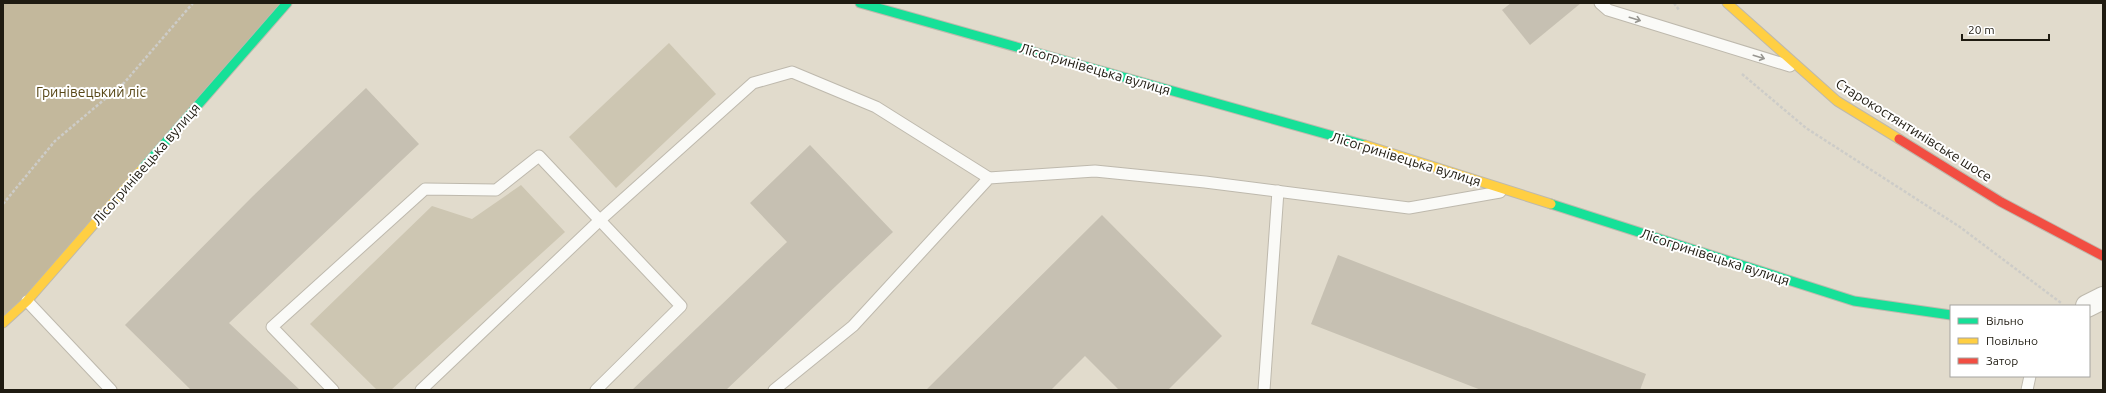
<svg xmlns="http://www.w3.org/2000/svg" width="2106" height="393" viewBox="0 0 2106 393" font-family="Ubuntu,sans-serif">
  <style>
    .green { fill: #cdc6b2 }
    .forest { fill: #c3b89c }
    .building { fill: #c6c0b2 }
    .lines { fill: none; stroke-linecap: round; stroke-linejoin: round }
    .lane-casing { stroke: #beb9ad; stroke-width: 13 }
    .street-casing { stroke: #beb9ad; stroke-width: 24 }
    .fast-casing { stroke: #beb9ad; stroke-width: 11 }
    .slow-casing { stroke: #beb9ad; stroke-width: 11 }
    .jam-casing { stroke: #beb9ad; stroke-width: 11 }
    .path { stroke: #cdccc8; stroke-width: 2.5; stroke-dasharray: 3 2; stroke-linecap: butt }
    .lane { stroke: #fafaf7; stroke-width: 11 }
    .street { stroke: #fafaf7; stroke-width: 22 }
    .fast { stroke: #16e098; stroke-width: 9 }
    .slow { stroke: #ffcf43; stroke-width: 9 }
    .jam { stroke: #f24e42; stroke-width: 9 }
    .oneway { stroke: #979690 }
    .labels { text-anchor: middle; dominant-baseline: central; stroke-width: 4; stroke-linejoin: round; paint-order: stroke }
    .street-label { font-size: 14px; fill: #1f1b11; stroke: #fff }
    .park-label { font-size: 14px; fill: #584716; stroke: #fff }
  </style>
  <rect width="100%" height="100%" fill="#e1dbcc"/>
  <g class="green">
    <polygon points="669,43 716,94 616,188 569,137"/>
    <polygon points="521,185 565,232 391,390 377,390 310,324 432,206 472,219"/>
  </g>
  <polygon class="forest" points="3,3 287,3 3,323"/>
  <g class="building">
    <polygon points="1511,3 1581,3 1530,45 1502,10"/>
    <polygon points="366,88 419,144 229,323 300,390 191,390 125,325 253,196"/>
    <polygon points="810,145 893,232 726,390 632,390 787,242 750,203"/>
    <polygon points="1102,215 1222,336 1168,390 1119,390 1085,356 1051,390 926,390"/>
    <polygon points="1338,255 1646,374 1640,390 1481,390 1311,324"/>
  </g>
  <g class="lines">
    <g class="lane-casing">
      <g id="lane">
        <polyline points="1600,3 1608,10 1790,66"/>
        <polyline points="27,301 111,390"/>
        <polyline points="333,390 272,327 425,189 496,190 539,156 681,306 596,390"/>
        <polyline points="421,390 599,221 753,83 792,72 876,107 989,178"/>
        <polyline points="774,390 853,326 989,178 1095,171 1205,182 1409,208 1500,192"/>
        <polyline points="1264,390 1278,191"/>
        <polyline points="2027,390 2030,376"/>
      </g>
    </g>
    <g class="street-casing">
      <polyline id="street" points="2087,306 2103,298"/>
    </g>
    <g class="fast-casing">
      <g id="fast">
        <polyline points="860,3 1365,145"/>
        <polyline points="142,169 287,3"/>
        <polyline points="1551,204 1854,301 1951,315"/>
      </g>
    </g>
    <g class="slow-casing">
      <g id="slow">
        <polyline points="1727,3 1837,101 1899,139"/>
        <polyline points="1365,145 1551,204"/>
        <polyline points="3,323 27,301 142,169"/>
      </g>
    </g>
    <g class="jam-casing">
      <polyline id="jam" points="1899,139 2001,202 2103,256"/>
    </g>
    <g class="path">
      <polyline points="1674,3 1679,10"/>
      <polyline points="1742,74 1806,128 1960,227 2061,303"/>
      <polyline points="3,204 55,141 124,83 193,3"/>
    </g>
    <use href="#lane" class="lane"/>
    <use href="#street" class="street"/>
    <use href="#fast" class="fast"/>
    <use href="#slow" class="slow"/>
    <use href="#jam" class="jam"/>
  </g>
  <defs><path id="oneway-shaft" d="M-6 0H5M1.5-3L5.5 0L1.5 3" fill="none" stroke-width="1.6" stroke-linecap="round" stroke-linejoin="round"/></defs>
  <g class="oneway">
    <use href="#oneway-shaft" transform="translate(1635 19) rotate(17)"/>
    <use href="#oneway-shaft" transform="translate(1759 57) rotate(17)"/>
  </g>
  <g class="labels">
    <g class="street-label">
      <text transform="translate(1095 69) rotate(16)">Лісогринівецька вулиця</text>
      <text transform="translate(1914 130) rotate(32)">Старокостянтинівське шосе</text>
      <text transform="translate(1406 159) rotate(17)">Лісогринівецька вулиця</text>
      <text transform="translate(146 164) rotate(-49)">Лісогринівецька вулиця</text>
      <text transform="translate(1715 257) rotate(18)">Лісогринівецька вулиця</text>
    </g>
    <g class="park-label">
      <text x="91" y="92">Гринівецький ліс</text>
    </g>
  </g>
  <rect width="2106" height="393" fill="none" stroke="#1f1b11" stroke-width="8"/>
  <rect x="1950" y="305" width="140" height="72" fill="#ffffff" stroke="#a5a4a0"/>
  <rect x="1958" y="318" width="20" height="6" fill="#16e098" stroke="#a5a4a0"/>
  <text x="1986" y="325" font-size="12" fill="#1f1b11">Вільно</text>
  <rect x="1958" y="338" width="20" height="6" fill="#ffcf43" stroke="#a5a4a0"/>
  <text x="1986" y="345" font-size="12" fill="#1f1b11">Повільно</text>
  <rect x="1958" y="358" width="20" height="6" fill="#f24e42" stroke="#a5a4a0"/>
  <text x="1986" y="365" font-size="12" fill="#1f1b11">Затор</text>
  <path d="M1962 34v6h87v-6" fill="none" stroke="#1f1b11" stroke-width="2"/>
  <text x="1968" y="34" font-size="12" fill="#1f1b11" stroke="#ffffff" stroke-width="3" paint-order="stroke">20 m</text>
</svg>
